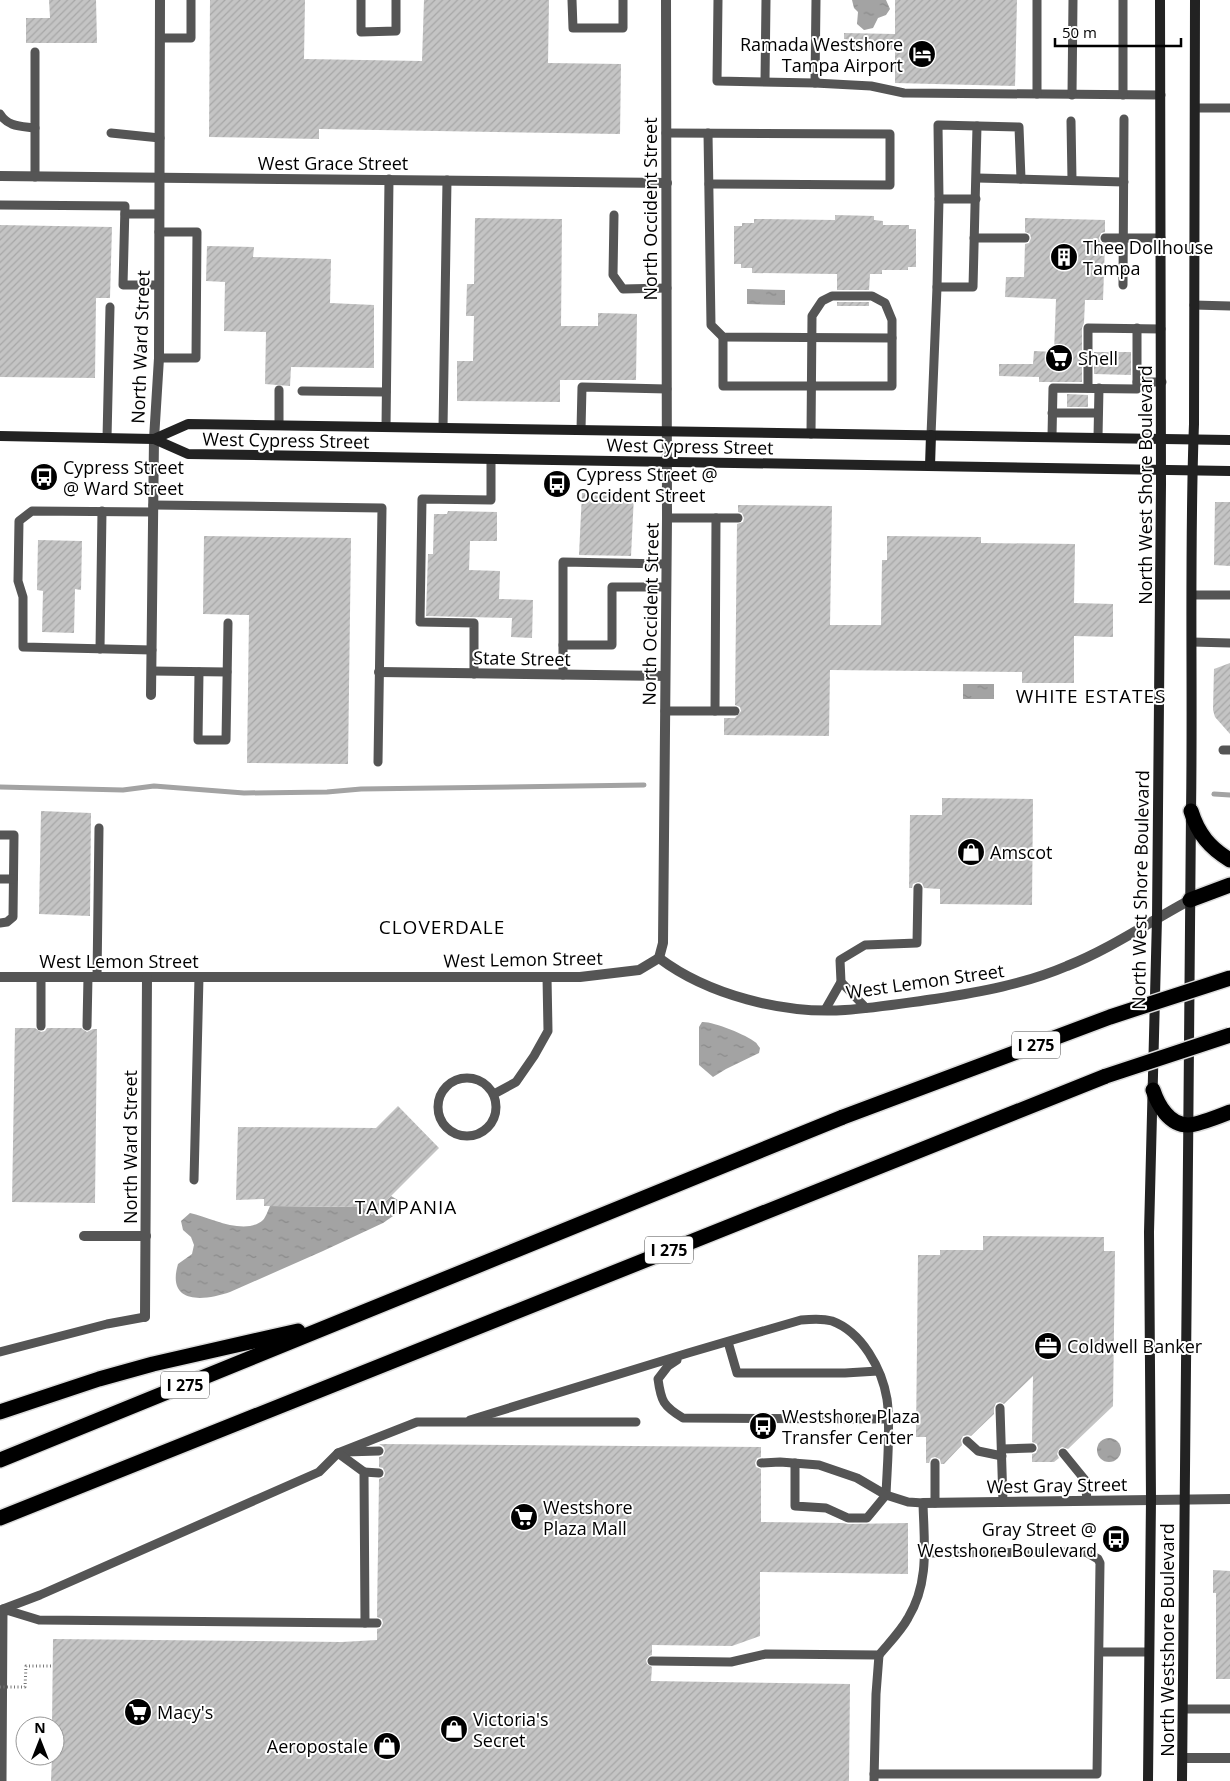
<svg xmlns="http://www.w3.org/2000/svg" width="1230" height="1781" viewBox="0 0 1230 1781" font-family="'Open Sans',sans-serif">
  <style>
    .water { fill: url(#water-ripples) }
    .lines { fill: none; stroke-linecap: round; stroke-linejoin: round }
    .stream { stroke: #a3a3a3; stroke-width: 5 }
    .building { fill: url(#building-hatch) }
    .highway-casing { stroke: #dbdbdb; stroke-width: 18 }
    .lane { stroke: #555; stroke-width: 9 }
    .street { stroke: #555; stroke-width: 10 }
    .secondary { stroke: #222; stroke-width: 10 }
    .highway { stroke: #000; stroke-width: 15 }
    .highway-bridge-casing { stroke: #dbdbdb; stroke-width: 18; stroke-linecap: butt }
    .path-bridge { stroke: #777; stroke-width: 3; stroke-dasharray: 1 2.5; stroke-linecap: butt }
    .highway-bridge { stroke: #000; stroke-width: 15 }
    .labels { text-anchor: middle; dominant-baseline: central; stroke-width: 4; stroke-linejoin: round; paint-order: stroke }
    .shield { fill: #fff; stroke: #4c4c4c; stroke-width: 1 }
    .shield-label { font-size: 16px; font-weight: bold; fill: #000 }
    .poi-label { font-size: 18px; fill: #000; stroke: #fff; text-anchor: start }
    .street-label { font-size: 18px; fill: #000; stroke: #fff }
    .neighbourhood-label { font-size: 19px; letter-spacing: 1px; fill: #000; stroke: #fff }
  </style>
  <defs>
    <pattern id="water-ripples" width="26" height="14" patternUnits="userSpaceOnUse" patternTransform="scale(1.25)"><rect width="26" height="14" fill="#a3a3a3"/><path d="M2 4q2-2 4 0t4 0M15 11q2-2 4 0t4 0" fill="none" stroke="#8b8b8b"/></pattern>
    <pattern id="building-hatch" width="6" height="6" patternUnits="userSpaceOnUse" patternTransform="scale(1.25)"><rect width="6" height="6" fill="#c4c4c4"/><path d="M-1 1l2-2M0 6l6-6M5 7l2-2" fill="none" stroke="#a7a7a7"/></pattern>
  </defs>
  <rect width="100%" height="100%" fill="#fff"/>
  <g class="water">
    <polygon points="852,0 886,0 890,9 886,15 878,18 873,28 864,30 857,24 858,12 854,8"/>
    <polygon points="747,289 785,290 785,305 747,304"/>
    <rect x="963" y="684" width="31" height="15"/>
    <path d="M 702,1022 C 712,1021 747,1035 755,1042 C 757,1043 758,1046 760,1048 L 759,1053 L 726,1069 L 713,1077 L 699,1065 L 699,1027 Z"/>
    <path d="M 391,1196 L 403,1203 L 396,1214 L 383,1223 L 323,1251 L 230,1292 C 204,1301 166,1305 178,1264 L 192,1254 L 194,1245 L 191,1237 L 183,1230 L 181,1221 L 190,1213 C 211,1218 245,1236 263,1220 C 266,1217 268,1210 270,1206 L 363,1207 L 372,1215 Z"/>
    <circle cx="1109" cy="1450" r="12"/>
  </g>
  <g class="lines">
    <g class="stream">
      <polyline points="0,787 123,790 154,786 244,793 327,792 361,789 644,785"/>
      <polyline points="1214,794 1230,795"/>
    </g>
  </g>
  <g class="building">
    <polygon points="49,0 96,0 97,43 26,43 26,18 50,18"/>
    <polygon points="210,0 305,0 304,59 422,61 424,0 549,0 548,63 621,64 620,134 319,129 319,139 209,137"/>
    <polygon points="895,0 1017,0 1015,86 895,83 895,50 844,49 844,33 895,34"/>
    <polygon points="835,215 874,216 874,220 883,221 883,225 909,225 909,229 916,229 916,267 908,267 908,270 882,270 882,274 870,274 869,290 837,290 837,274 752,273 752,268 741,268 741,264 734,264 734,226 742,226 742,223 754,223 754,219 835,220"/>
    <polygon points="475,218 562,219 561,326 598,326 598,313 637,314 636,380 560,380 560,402 457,401 457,361 473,361 474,316 466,316 467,284 474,284"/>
    <polygon points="1025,218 1105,220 1105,232 1101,233 1099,238 1100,242 1105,244 1103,300 1085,300 1084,323 1082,328 1082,382 1039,382 1039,377 999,376 999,364 1033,364 1034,351 1054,352 1056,299 1005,297 1006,277 1024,277 1025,244 1029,243 1031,238 1030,234 1025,232"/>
    <polygon points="0,225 112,227 110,298 96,298 95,378 0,377"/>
    <polygon points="207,246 254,247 253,257 331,259 330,303 374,305 374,368 291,367 290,386 265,384 266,332 224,331 225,282 206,281"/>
    <rect x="837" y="302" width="32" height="4"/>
    <polygon points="1094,352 1131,352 1131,375 1094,374"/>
    <polygon points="1067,394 1088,395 1088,407 1067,407"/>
    <polygon points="582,493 634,495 631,556 579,555"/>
    <polygon points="1215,502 1230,502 1230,566 1214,565"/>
    <polygon points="738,505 832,506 830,625 881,625 882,560 887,560 887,536 981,537 981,543 1075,544 1074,603 1113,604 1113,637 1074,636 1074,683 1022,683 1022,672 830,670 829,736 724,735 724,718 735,718 741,711 740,707 735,705 737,524 743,522 744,518 742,513 738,512"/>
    <polygon points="448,511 497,512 497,541 470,541 469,570 500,571 499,599 533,600 532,638 511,637 512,618 426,616 428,554 433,554 434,514 447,514"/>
    <polygon points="204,536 351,538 348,764 247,763 249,615 203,614"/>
    <polygon points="38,540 82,541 81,590 75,589 74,633 42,632 43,591 37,590"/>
    <polygon points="1230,663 1230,734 1215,717 1213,710 1214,669"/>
    <polygon points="942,798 1033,799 1032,905 940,904 940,889 924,888 922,883 918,882 913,884 912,888 909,888 910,815 942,815"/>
    <polygon points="41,811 91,813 90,916 39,914"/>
    <polygon points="15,1028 35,1028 41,1032 45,1031 47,1028 81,1028 87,1032 93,1029 97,1029 95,1203 12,1202"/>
    <polygon points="398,1106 439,1148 372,1215 363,1207 264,1206 264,1199 236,1200 238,1127 376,1128"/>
    <polygon points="983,1236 1104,1237 1104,1251 1115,1251 1113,1406 1068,1449 1062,1447 1059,1449 1057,1454 1059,1458 1054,1462 1032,1462 1032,1454 1036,1453 1038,1448 1037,1444 1032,1442 1033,1376 1004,1404 1000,1402 996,1403 994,1408 994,1414 971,1436 968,1435 963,1436 961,1440 962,1445 944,1464 941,1464 940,1459 935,1457 931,1458 929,1463 926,1463 926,1437 916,1437 918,1255 940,1255 940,1250 983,1250"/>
    <polygon points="379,1444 761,1447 761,1457 757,1458 755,1463 756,1467 761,1469 761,1522 843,1523 848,1524 908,1523 908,1574 760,1572 760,1636 732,1646 652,1645 652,1655 649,1656 646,1660 647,1664 652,1667 651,1681 850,1684 849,1781 51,1781 52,1756 55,1756 55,1726 52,1726 53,1639 342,1642 377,1640 377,1629 381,1628 383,1623 382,1619 377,1617 379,1479 384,1477 385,1473 383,1468 379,1467 379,1457 383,1456 385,1451 384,1447"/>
    <polygon points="1213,1570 1230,1571 1230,1679 1216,1679 1216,1593 1213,1593"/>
  </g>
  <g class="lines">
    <g class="highway-casing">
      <g id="highway">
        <path d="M 1191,811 C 1198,834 1210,848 1230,860"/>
        <polyline points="1190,900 1230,885"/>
        <path d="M 1153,1090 C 1158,1105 1169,1125 1188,1125 C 1197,1125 1220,1116 1230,1112"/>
        <polyline points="0,1412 99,1379 153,1364 298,1331"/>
        <polyline points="0,1460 843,1117"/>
        <polyline points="0,1518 1106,1076"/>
      </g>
    </g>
    <g class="lane">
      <polyline points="361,0 361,32 396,31 396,0"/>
      <polyline points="572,0 573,28 623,28 623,0"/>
      <polyline points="718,0 717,81 815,83 871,86 904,93 1161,95"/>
      <polyline points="1037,0 1037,94"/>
      <polyline points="160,38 191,38 191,0"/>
      <polyline points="35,52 35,177"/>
      <polyline points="765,81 766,0"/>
      <polyline points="815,83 816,0"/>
      <polyline points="1072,95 1073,0"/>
      <polyline points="1123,95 1123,0"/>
      <polyline points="1195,108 1230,108"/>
      <path d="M 0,114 C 8,127 21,126 35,128"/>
      <polyline points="1071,121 1072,180"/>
      <polyline points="111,133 160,138"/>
      <polyline points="666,133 890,134 890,185 709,184"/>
      <polyline points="708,133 711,325 723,337 892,338"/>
      <polyline points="977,178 1124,182"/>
      <polyline points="939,199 976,199"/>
      <polyline points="0,205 125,206 123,285 159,285"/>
      <polyline points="125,214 159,214"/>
      <polyline points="614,215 613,275 623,289 667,288"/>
      <polyline points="974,238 1025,238"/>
      <polyline points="1105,238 1161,238"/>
      <polyline points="1123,285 1124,119"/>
      <polyline points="937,287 973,287 977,126"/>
      <polyline points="1194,305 1230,306"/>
      <polyline points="723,337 723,386 892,386 892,320 885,303 872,296 832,296 822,301 812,316 811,434"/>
      <polyline points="159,358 196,358 197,232 159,232"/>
      <polyline points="1137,382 1162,382"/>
      <polyline points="1088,388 1088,328 1161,329"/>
      <polyline points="279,390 279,425"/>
      <polyline points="302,391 386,392"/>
      <polyline points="1052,413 1098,413"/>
      <polyline points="386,427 389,179"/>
      <polyline points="443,428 447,180"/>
      <polyline points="581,430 582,387 667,389"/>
      <polyline points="931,435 937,287 939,199 938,125 1019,127 1021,179"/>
      <polyline points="1052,436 1053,388 1137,389 1137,328"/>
      <polyline points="1098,437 1099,388"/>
      <polyline points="107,438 110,307"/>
      <polyline points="153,505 382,508 378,762"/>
      <polyline points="667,518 738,518"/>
      <polyline points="1192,595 1230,595"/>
      <polyline points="1192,642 1230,643"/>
      <polyline points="563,645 612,645 612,587 666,587"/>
      <polyline points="100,649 102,511"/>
      <polyline points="152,650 23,647 23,597 18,581 19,521 32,511 153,512"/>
      <polyline points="152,671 227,672"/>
      <polyline points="199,672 198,740 226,740 228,623"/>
      <polyline points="474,674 474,623 420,622 422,499 491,500 491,460"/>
      <polyline points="563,675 563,562 666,564"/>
      <polyline points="665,711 735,711"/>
      <polyline points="715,711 716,518"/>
      <polyline points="1223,750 1230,750"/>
      <polyline points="0,835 14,835 13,917 7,922 0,923"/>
      <polyline points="0,879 13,879"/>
      <polyline points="41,977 41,1026"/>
      <polyline points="97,977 99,828"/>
      <polyline points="841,982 866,1008"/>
      <polyline points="825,1010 841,982 840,960 865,945 917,943 918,888"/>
      <polyline points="87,1026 88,977"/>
      <circle cx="467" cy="1107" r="29"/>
      <polyline points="494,1094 516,1082 534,1056 548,1031 547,977"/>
      <polyline points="194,1180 199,977"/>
      <polyline points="728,1342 737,1373 845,1373 878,1371"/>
      <polyline points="0,1352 107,1324 145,1317"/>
      <path d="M 677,1360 L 668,1366 L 658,1379 C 661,1401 663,1406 683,1418 L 888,1419"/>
      <polyline points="1000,1408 1003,1502"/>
      <path d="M 470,1420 L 688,1353 L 801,1320 C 811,1319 822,1318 832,1321 C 862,1332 882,1369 887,1399 C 891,1427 887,1467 886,1495"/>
      <polyline points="967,1441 978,1451 1002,1456"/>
      <polyline points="1002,1449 1032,1448"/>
      <polyline points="345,1452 379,1451"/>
      <polyline points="1063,1453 1085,1480 1087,1500"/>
      <polyline points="795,1463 795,1506 826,1508 848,1518 867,1518 886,1495"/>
      <polyline points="935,1463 935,1503"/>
      <polyline points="364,1472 379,1473"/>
      <polyline points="3,1609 40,1595 319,1472 338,1453 417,1422 636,1422"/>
      <polyline points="365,1623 377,1623"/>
      <polyline points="1100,1652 1149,1652"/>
      <path d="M 652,1661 L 731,1662 L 766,1654 L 879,1655 C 889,1643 901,1631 908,1618 C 930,1582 924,1543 923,1503 L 908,1502 L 886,1495 L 857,1478 L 819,1465 L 780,1462 L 761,1463"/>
      <polyline points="1183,1709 1230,1709"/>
      <polyline points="874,1774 1097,1774 1100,1563 1098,1559 1086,1552 925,1553"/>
      <polyline points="2,1781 3,1609 39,1620 365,1623 364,1472 338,1453"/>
      <polyline points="874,1781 876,1694 879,1655"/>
    </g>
    <g class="street">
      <polyline points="0,176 667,183"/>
      <polyline points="379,672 665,676"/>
      <polyline points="151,695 154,439 159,358 160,0"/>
      <polyline points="659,958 663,943 667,518 666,0"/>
      <path d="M 659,958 C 708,995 783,1014 845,1010 C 875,1008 905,1003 935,999 C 980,992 1025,984 1067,966 C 1110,949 1149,922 1190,900"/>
      <polyline points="0,977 580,977 639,970 659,958"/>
      <polyline points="84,1236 146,1236"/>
      <polyline points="145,1317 147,977"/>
      <polyline points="923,1503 1230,1499"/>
      <polyline points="1183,1758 1230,1758"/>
    </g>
    <g class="secondary">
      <polyline points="0,436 154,439 188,454 1230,471"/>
      <polyline points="154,439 188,424 1230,440"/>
      <polyline points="930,466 931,435"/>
      <polyline points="1148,1781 1151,1499 1149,1232 1157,918 1161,484 1160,0"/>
      <path d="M 1182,1781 C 1186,1458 1188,1135 1191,812 C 1193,683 1189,553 1194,424 L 1195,0"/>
    </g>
    <use href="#highway" class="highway"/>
    <g class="highway-bridge-casing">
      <g id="highway-bridge">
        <polyline points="1106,1076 1230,1035"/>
        <polyline points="843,1117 1110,1017 1230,978"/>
      </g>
    </g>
    <polyline class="path-bridge" points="0,1687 25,1687 26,1666 52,1666"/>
    <use href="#highway-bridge" class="highway-bridge"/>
  </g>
  <defs>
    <g id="hotel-disc" transform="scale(1.4375)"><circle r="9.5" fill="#000" stroke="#fff"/><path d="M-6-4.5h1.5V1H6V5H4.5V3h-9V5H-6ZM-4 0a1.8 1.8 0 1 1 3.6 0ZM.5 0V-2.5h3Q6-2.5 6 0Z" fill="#fff"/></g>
    <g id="building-disc" transform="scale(1.4375)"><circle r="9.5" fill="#000" stroke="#fff"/><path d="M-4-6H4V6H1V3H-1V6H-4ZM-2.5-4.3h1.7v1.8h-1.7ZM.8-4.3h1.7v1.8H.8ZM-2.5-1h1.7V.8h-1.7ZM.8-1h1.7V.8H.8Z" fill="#fff"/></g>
    <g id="supermarket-disc" transform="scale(1.4375)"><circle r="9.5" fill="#000" stroke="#fff"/><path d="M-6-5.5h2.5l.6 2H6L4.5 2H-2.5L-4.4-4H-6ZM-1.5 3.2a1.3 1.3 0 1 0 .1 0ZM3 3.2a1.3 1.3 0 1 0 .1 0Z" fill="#fff"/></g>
    <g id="bus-disc" transform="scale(1.4375)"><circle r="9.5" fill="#000" stroke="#fff"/><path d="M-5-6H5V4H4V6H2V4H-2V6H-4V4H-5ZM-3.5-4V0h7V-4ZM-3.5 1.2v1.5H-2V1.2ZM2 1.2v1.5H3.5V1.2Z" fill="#fff"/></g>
    <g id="shop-disc" transform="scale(1.4375)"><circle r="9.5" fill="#000" stroke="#fff"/><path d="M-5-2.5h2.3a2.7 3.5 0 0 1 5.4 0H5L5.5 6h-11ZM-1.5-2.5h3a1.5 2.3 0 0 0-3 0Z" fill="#fff"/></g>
    <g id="office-disc" transform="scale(1.4375)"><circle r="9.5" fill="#000" stroke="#fff"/><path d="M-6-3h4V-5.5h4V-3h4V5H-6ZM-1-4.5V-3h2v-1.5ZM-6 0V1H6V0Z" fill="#fff"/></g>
  </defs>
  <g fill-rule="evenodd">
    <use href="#hotel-disc" x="922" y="54"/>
    <use href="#building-disc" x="1064" y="257"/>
    <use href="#supermarket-disc" x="1059" y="358"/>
    <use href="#bus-disc" x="44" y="477"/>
    <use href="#bus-disc" x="557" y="484"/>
    <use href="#shop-disc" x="971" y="852"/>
    <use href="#office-disc" x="1048" y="1346"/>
    <use href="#bus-disc" x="763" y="1426"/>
    <use href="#supermarket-disc" x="524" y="1517"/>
    <use href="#bus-disc" x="1116" y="1539"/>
    <use href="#supermarket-disc" x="138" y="1712"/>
    <use href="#shop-disc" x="454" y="1729"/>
    <use href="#shop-disc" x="387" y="1746"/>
  </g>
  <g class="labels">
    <g class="shield">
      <rect x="1012" y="1031.5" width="48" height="27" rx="4"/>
      <rect x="645" y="1236.5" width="48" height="27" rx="4"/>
      <rect x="161" y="1371.5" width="48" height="27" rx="4"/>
    </g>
    <g class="shield-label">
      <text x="1036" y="1045">I 275</text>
      <text x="669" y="1250">I 275</text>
      <text x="185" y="1385">I 275</text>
    </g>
    <g class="poi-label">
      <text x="903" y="44" text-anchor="end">Ramada Westshore<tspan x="903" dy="21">Tampa Airport</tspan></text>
      <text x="1083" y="247">Thee Dollhouse<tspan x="1083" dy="21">Tampa</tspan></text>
      <text x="1078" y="358">Shell</text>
      <text x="63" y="467">Cypress Street<tspan x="63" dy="21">@ Ward Street</tspan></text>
      <text x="576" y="474">Cypress Street @<tspan x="576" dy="21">Occident Street</tspan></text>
      <text x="990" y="852">Amscot</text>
      <text x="1067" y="1346">Coldwell Banker</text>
      <text x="782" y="1416">Westshore Plaza<tspan x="782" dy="21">Transfer Center</tspan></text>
      <text x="543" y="1507">Westshore<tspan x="543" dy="21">Plaza Mall</tspan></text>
      <text x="1097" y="1529" text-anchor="end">Gray Street @<tspan x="1097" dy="21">Westshore Boulevard</tspan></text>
      <text x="157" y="1712">Macy's</text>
      <text x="473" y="1719">Victoria's<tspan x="473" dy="21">Secret</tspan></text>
      <text x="368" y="1746" text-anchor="end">Aeropostale</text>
    </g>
    <g class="street-label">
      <text x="333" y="163">West Grace Street</text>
      <text transform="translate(650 209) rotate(-90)">North Occident Street</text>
      <text transform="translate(140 347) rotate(-88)">North Ward Street</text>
      <text transform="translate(286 440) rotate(1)">West Cypress Street</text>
      <text transform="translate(690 446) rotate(1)">West Cypress Street</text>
      <text transform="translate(1145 485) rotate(-90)">North West Shore Boulevard</text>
      <text transform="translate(650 614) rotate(-89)">North Occident Street</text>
      <text transform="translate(522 658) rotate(1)">State Street</text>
      <text transform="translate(1140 890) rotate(-89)">North West Shore Boulevard</text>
      <text transform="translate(523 959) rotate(-1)">West Lemon Street</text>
      <text x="119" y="961">West Lemon Street</text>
      <text transform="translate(925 981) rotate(-8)">West Lemon Street</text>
      <text transform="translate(130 1147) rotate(-90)">North Ward Street</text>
      <text transform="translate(1057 1485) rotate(-1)">West Gray Street</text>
      <text transform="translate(1167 1640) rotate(-90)">North Westshore Boulevard</text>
    </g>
    <g class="neighbourhood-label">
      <text x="1091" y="696">WHITE ESTATES</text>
      <text x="442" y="927">CLOVERDALE</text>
      <text x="406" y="1207">TAMPANIA</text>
    </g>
  </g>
  <g transform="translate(40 1741)"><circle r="24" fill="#ffffff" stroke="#999999"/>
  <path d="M0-4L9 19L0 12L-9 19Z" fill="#000000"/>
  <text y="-8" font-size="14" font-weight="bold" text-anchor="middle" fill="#000000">N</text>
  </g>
  <path d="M1055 38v8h126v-8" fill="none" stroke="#000000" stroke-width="2.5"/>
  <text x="1062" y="38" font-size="15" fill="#000000" stroke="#ffffff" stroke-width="4" paint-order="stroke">50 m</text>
</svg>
